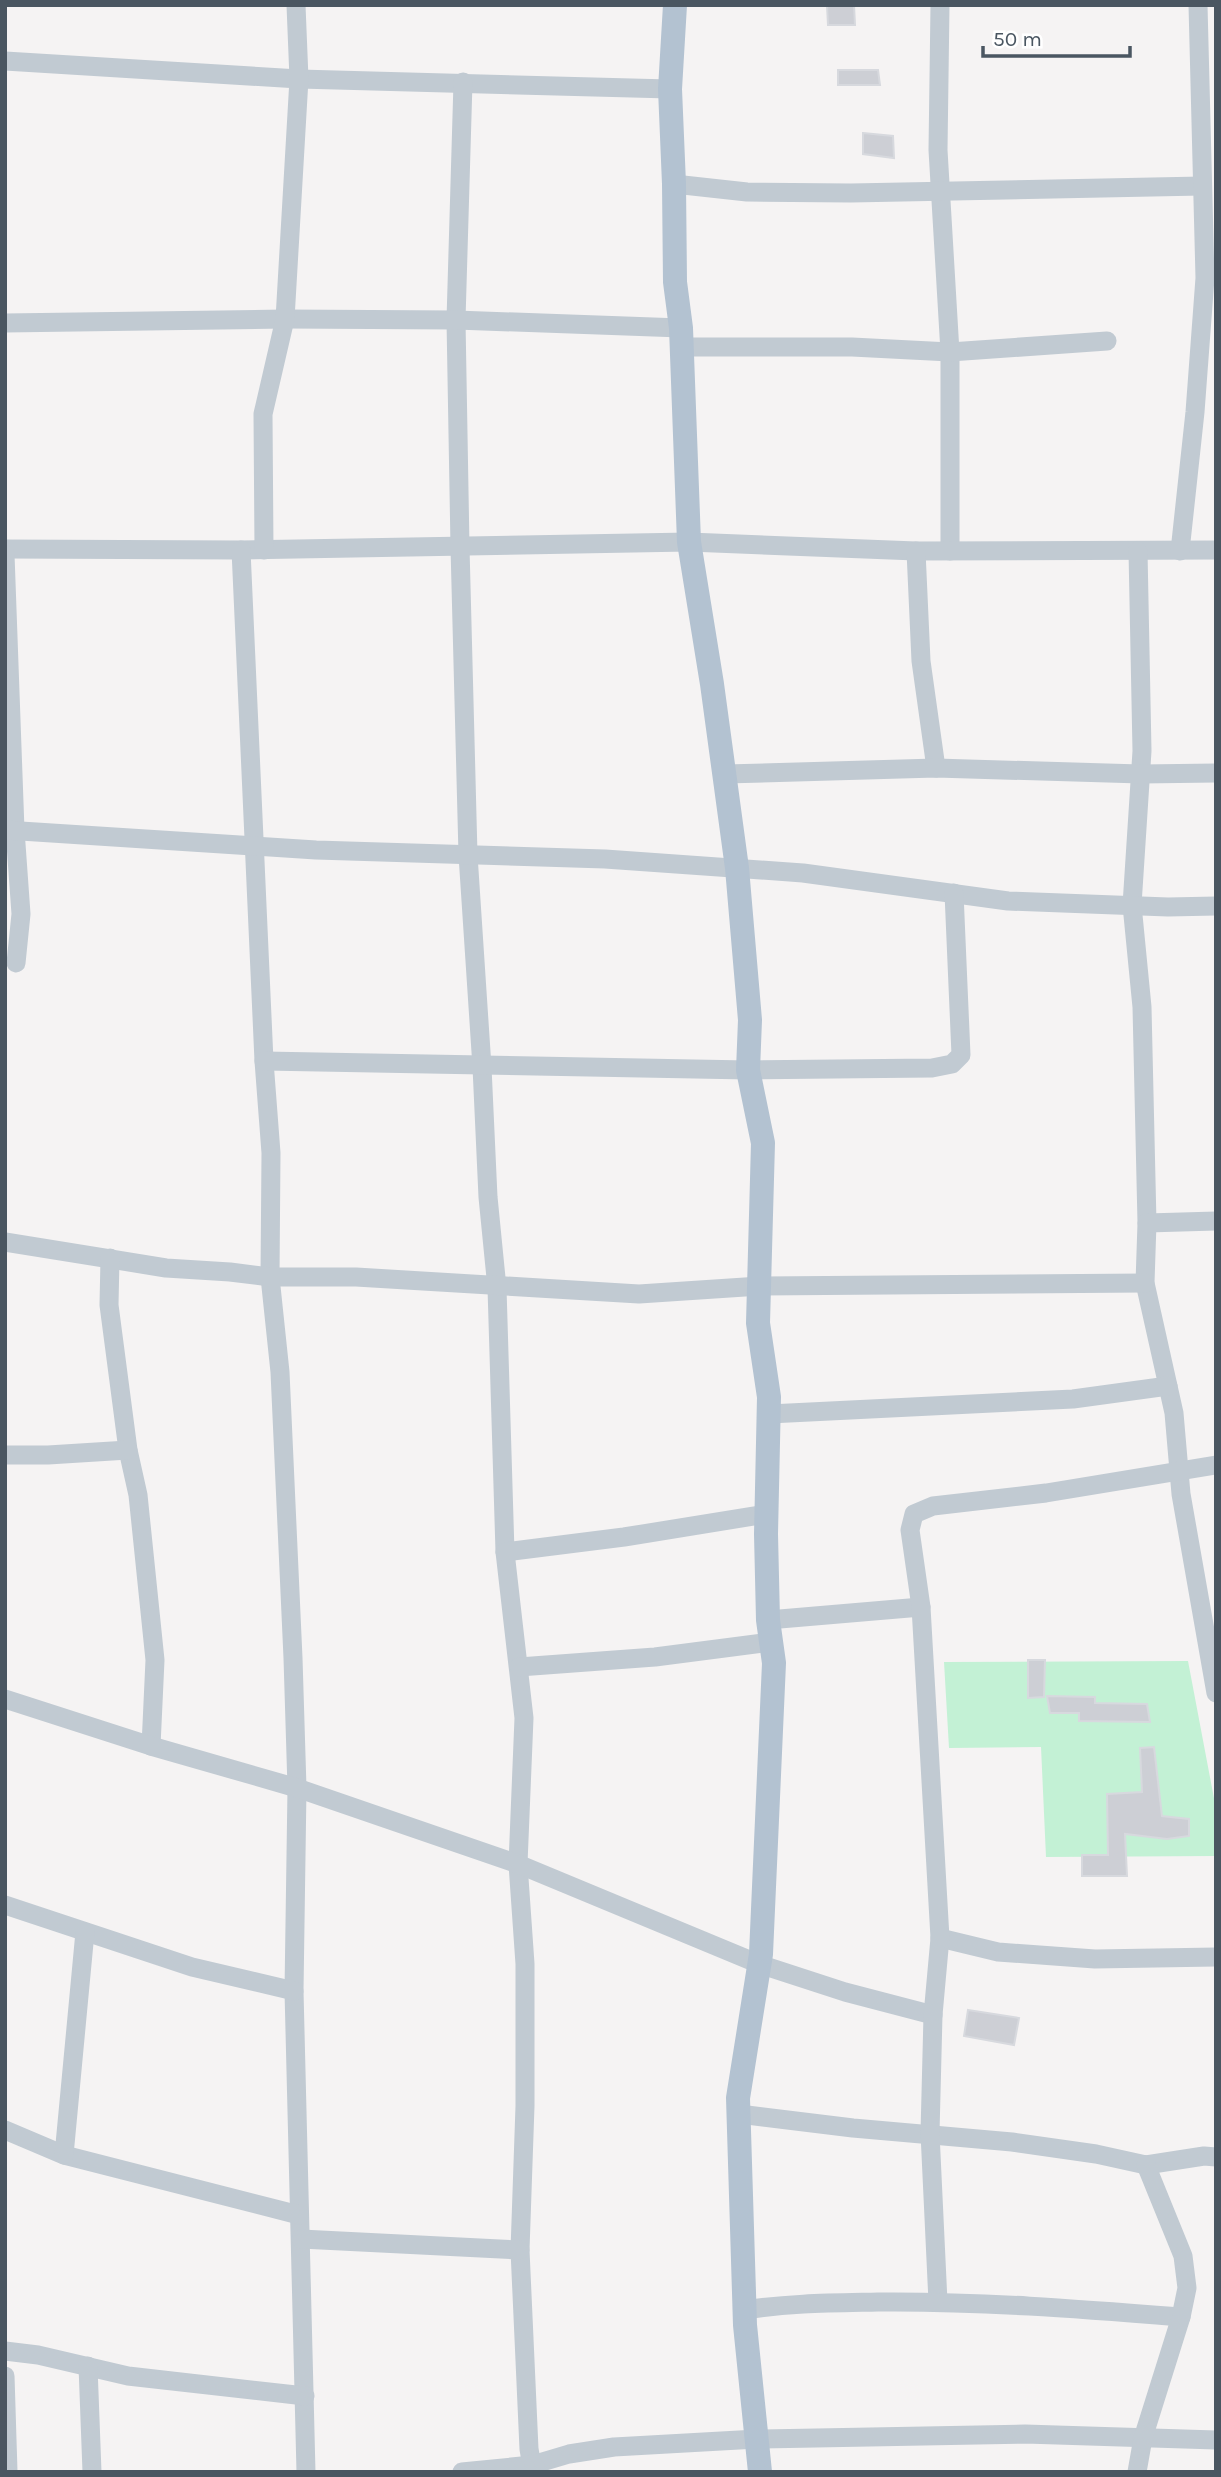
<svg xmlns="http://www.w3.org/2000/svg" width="1221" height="2477" viewBox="0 0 1221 2477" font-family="Karla,sans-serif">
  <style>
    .green { fill: #c3f1d5 }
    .building { fill: #cdcfd5; stroke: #d7d9de; stroke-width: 2 }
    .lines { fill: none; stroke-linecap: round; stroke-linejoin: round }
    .minor { stroke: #c1cad2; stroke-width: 19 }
    .major { stroke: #b3c2d1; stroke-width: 24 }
  </style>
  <rect width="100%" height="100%" fill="#f5f3f3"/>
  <polygon class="green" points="1188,1661 1216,1809 1216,1856 1046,1857 1041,1747 949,1748 944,1662"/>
  <g class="building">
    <polygon points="827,5 854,5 855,25 828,25"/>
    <polygon points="838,70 878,70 880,85 838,85"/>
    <polygon points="863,133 893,136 894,158 863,154"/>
    <polygon points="1028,1660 1045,1660 1044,1697 1028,1698"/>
    <polygon points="1047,1696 1095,1697 1095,1703 1147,1704 1150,1722 1079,1721 1079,1713 1050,1713"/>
    <polygon points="1154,1747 1162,1816 1189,1819 1189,1836 1167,1839 1125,1834 1127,1876 1082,1876 1082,1855 1108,1855 1107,1794 1142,1792 1140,1748"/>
    <polygon points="968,2010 1019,2018 1014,2045 964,2036"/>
  </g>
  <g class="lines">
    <g class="minor">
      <polyline points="940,5 938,150 950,352 950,551"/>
      <polyline points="5,61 299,79 670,89"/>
      <polyline points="463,82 456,320 460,547 468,855 482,1067 488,1197 497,1288 505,1552 524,1718 518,1864 525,1964 525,2106 520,2250 529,2449 533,2472"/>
      <polyline points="674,184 747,192 851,193 1202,186"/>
      <polyline points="5,323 285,319 456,320 681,328"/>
      <polyline points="681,347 852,347 950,352 1107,341"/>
      <polyline points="5,549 241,550 689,542 916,551 1216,550"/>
      <polyline points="241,550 264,1061 271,1153 270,1277 280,1372 293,1658 297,1788 294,1991 306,2472"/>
      <polyline points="264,550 263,414 285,319 299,79 296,5"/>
      <polyline points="916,551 921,661 936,768"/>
      <polyline points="1138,551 1142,751 1132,905 1142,1007 1147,1223 1145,1283 1174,1413 1181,1494 1216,1693"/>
      <polyline points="1180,551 1195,412 1205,278 1198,5"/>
      <polyline points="5,554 15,830 21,914 16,963"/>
      <polyline points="725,774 936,768 1141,774 1216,773"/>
      <polyline points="5,830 316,850 605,859 803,873 1008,901 1168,907 1216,906"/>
      <polyline points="264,1061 748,1070 932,1068 952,1064 961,1055 954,893"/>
      <polyline points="1147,1223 1216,1221"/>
      <polyline points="5,1242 166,1268 230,1272 270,1277 356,1277 639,1294 760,1286 1145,1283"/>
      <polyline points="110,1258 109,1305 128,1450 138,1495 155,1660 151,1746"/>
      <polyline points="769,1414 1073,1399 1168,1386"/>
      <polyline points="5,1455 48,1455 128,1450"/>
      <polyline points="505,1552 624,1537 766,1514"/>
      <polyline points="768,1620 921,1607"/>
      <polyline points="519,1667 655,1657 771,1642"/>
      <polyline points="5,1699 151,1746 297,1788 518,1864 759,1964 845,1992 933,2015"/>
      <polyline points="5,1905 192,1967 294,1991"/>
      <polyline points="940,1938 998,1952 1095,1959 1216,1957"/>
      <polyline points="739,2114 853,2128 1012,2142 1096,2154 1146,2165 1204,2156 1216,2157"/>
      <polyline points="5,2130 64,2155 299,2215"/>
      <polyline points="64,2155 85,1932"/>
      <polyline points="301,2239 520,2250"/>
      <polyline points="938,2302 930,2133 933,2015 940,1938 921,1607 910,1530 914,1514 933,1506 1046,1493 1216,1465"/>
      <path d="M 745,2310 C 790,2303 831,2303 878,2302 C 979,2301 1080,2309 1181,2317"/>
      <polyline points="5,2351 38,2355 128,2376 305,2396"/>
      <polyline points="88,2366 92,2472"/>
      <polyline points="5,2376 8,2472"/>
      <polyline points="462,2472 532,2465 569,2454 614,2447 757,2439 1025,2434 1216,2440"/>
      <polyline points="1137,2472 1143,2438 1181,2317 1187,2288 1183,2256 1146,2165"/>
    </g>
    <polyline class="major" points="675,5 670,89 674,184 675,282 681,328 689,542 712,684 737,868 750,1020 748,1070 763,1143 758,1323 769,1397 766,1534 768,1620 774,1663 761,1954 738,2098 745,2325 760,2472"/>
  </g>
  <rect width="1221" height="2477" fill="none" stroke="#4a5661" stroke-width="14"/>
  <path d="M983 46v10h147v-10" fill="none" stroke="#4a5661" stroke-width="3.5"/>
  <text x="993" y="46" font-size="21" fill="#4a5661" stroke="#ffffff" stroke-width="5" paint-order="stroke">50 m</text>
</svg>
